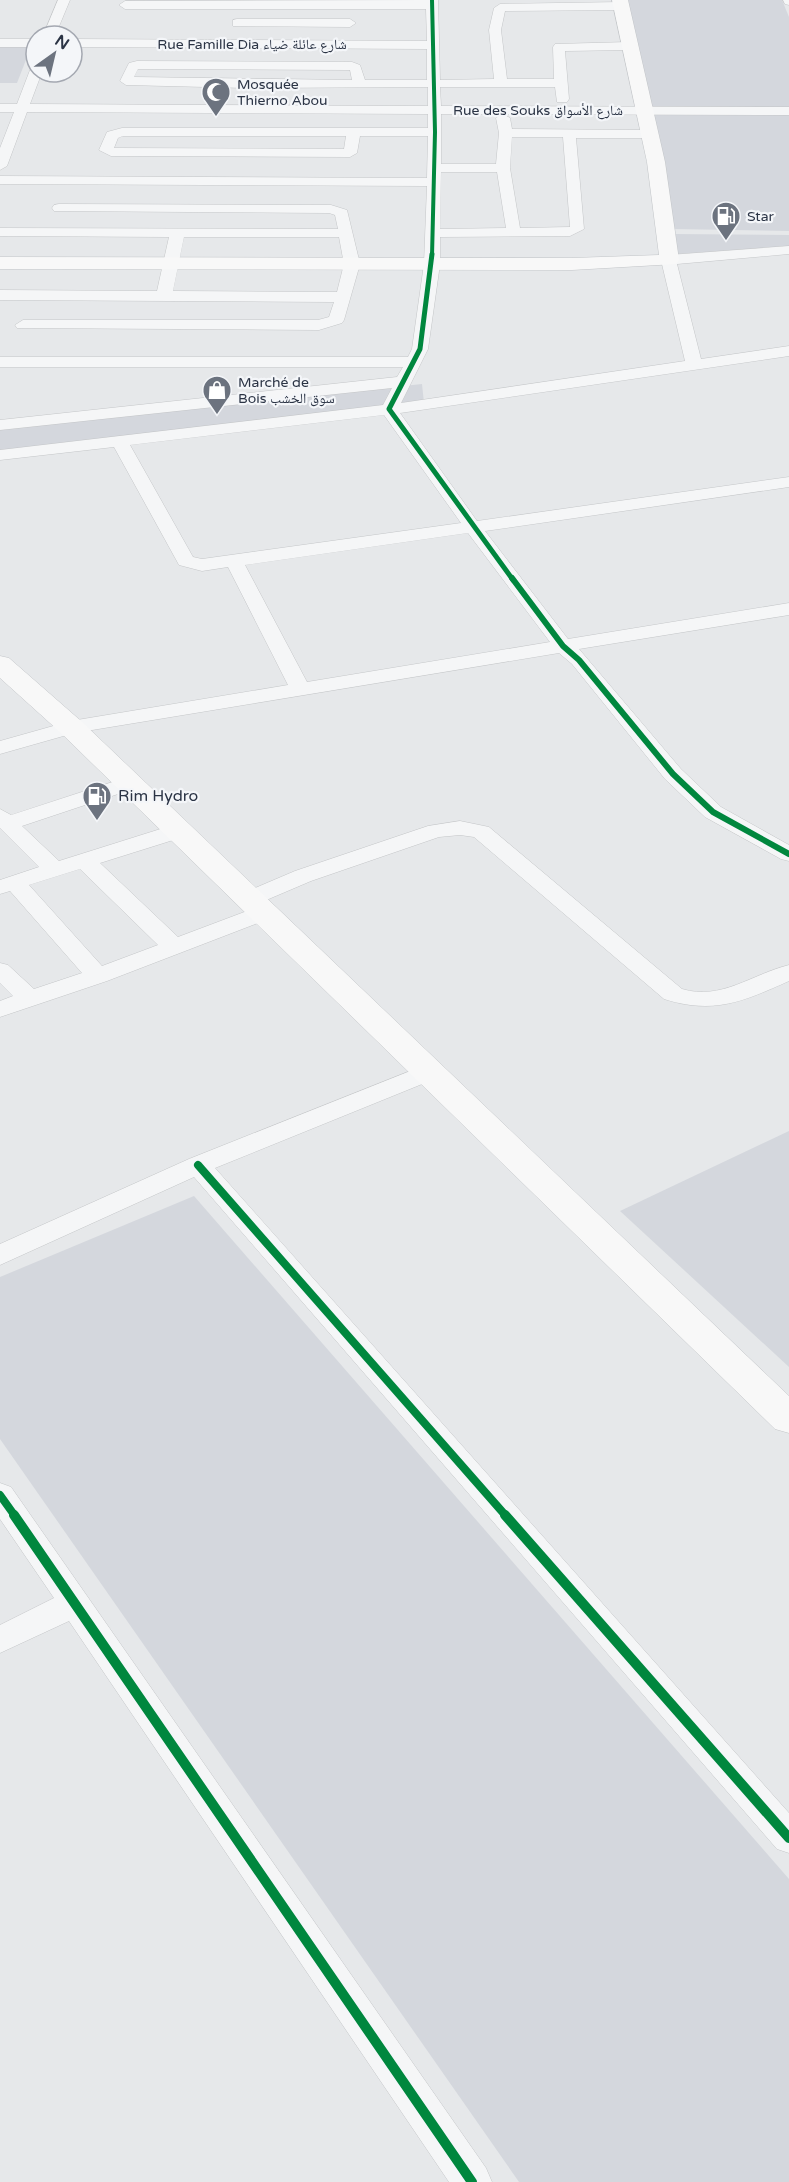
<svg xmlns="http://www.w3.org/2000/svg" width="789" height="2182" viewBox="0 0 789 2182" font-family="'Varela Round','Noto Naskh Arabic',sans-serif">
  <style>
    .built { fill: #d4d7dd }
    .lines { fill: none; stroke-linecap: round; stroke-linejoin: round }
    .minor-casing { stroke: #c4c6c8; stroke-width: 1 }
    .major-casing { stroke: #c2c5c8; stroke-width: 1 }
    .minor { fill: #f5f6f7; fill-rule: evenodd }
    .major { fill: #f8f8f8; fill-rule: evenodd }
    .cycleway-far4-casing { stroke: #f4f6f9; stroke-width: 6 }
    .cycleway-far3-casing { stroke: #f4f6f9; stroke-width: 8 }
    .cycleway-far2-casing { stroke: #f4f6f9; stroke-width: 9 }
    .cycleway-far1-casing { stroke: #f4f6f9; stroke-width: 12 }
    .cycleway-casing { stroke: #f4f6f9; stroke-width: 14 }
    .cycleway-far4 { stroke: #00873e; stroke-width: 4 }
    .cycleway-far3 { stroke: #00873e; stroke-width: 5 }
    .cycleway-far2 { stroke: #00873e; stroke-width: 6 }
    .cycleway-far1 { stroke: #00873e; stroke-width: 8 }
    .cycleway { stroke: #00873e; stroke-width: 10 }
    .labels { text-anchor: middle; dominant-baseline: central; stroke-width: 4.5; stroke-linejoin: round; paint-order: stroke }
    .far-street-label { font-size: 14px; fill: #2b3445; stroke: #f4f6f9 }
    .far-poi-label { font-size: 14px; fill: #2b3445; stroke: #f4f6f9; text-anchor: start }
    .poi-label { font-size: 16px; fill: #2b3445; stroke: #f4f6f9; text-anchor: start }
  </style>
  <rect width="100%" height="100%" fill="#e6e8ea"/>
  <g class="built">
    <polygon points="628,0 782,0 789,17 789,108 651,108"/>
    <polygon points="0,47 31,47 17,83 0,83"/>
    <polygon points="650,114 789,114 789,231 671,229"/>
    <polygon points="673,234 789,235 789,246 678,254"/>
    <polygon points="422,384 424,403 0,452 0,429"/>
    <polygon points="789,1131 789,1367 620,1211"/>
    <polygon points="194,1196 789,1879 789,2182 519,2182 0,1439 0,1277"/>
  </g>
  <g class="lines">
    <g class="minor-casing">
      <g id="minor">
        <polygon points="58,0 70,0 55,36 43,36"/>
        <path d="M 426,0 L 438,0 L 440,80 L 494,79 L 489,30 L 494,8 L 500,4 L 622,2 L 628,6 L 622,10 L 505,11 L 501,30 L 507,79 L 554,79 L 553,47 L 555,44 L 629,42 L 635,46 L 629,50 L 565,51 L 569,99 L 567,102 L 557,102 L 555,87 L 440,87 L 441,106 L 789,107 L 789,115 L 441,114 L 441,164 L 496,164 L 499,133 L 496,118 L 503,114 L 510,118 L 512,129 L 649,130 L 656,134 L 649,138 L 576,138 L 584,229 L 570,236 L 440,237 L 440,264 L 428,349 L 401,403 L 685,361 L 661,260 L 669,255 L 789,246 L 789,254 L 677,264 L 701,359 L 789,346 L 789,356 L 400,413 L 477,521 L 789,477 L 789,487 L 485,531 L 568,639 L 789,603 L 789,615 L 579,649 L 681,769 L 721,807 L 789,845 L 789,861 L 781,859 L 705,817 L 665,779 L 572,664 L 559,653 L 74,733 L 0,754 L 0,741 L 71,721 L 288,685 L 228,567 L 202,571 L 179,565 L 114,447 L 0,460 L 0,450 L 383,405 L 392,388 L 0,430 L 0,420 L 397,377 L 403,367 L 0,367 L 0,357 L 408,357 L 412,349 L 424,264 L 427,186 L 0,184 L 0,176 L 427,178 L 428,136 L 360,136 L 357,153 L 350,157 L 111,156 L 99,150 L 107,132 L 122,128 L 428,128 L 428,114 L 27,112 L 7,166 L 0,170 L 0,148 L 14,112 L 0,112 L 0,104 L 17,104 L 30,70 L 36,66 L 36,72 L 42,72 L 30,104 L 428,106 L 428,87 L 246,88 L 126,85 L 120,81 L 129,63 L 137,61 L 352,62 L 360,65 L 365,80 L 427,80 L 427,49 L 72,47 L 72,39 L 427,41 L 426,9 L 125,9 L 119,5 L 125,1 ZM 138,69 L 350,70 L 352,80 L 134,77 ZM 123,136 L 346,136 L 344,149 L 114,148 L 118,138 ZM 512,137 L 563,137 L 570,227 L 520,228 L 510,168 ZM 441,172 L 497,172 L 506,228 L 440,229 ZM 384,415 L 461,523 L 202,559 L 193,557 L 130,445 ZM 468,533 L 550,642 L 307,682 L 245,565 Z"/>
        <polygon points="783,0 789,0 789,5 785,4"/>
        <polygon points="237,19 350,19 356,23 350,27 233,26 233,20"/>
        <rect x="0" y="39" width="36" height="8"/>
        <path d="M 59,204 L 331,205 L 347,210 L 360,264 L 344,320 L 342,323 L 319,330 L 17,328 L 15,325 L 23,320 L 318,320 L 329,317 L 334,302 L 0,300 L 0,290 L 157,291 L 169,237 L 0,236 L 0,228 L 338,229 L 335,215 L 329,213 L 54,211 L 52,208 L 54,205 ZM 184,237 L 339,237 L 344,264 L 337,292 L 173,291 Z"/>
        <path d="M 128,777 L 136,778 L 139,783 L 136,788 L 22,826 L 59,861 L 170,826 L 178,824 L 186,826 L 189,831 L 186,836 L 100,863 L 178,937 L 255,908 L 263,906 L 271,908 L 275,913 L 271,918 L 107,981 L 0,1017 L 0,1001 L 13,996 L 0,983 L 0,963 L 8,965 L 34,989 L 82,973 L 10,891 L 0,894 L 0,880 L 39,867 L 0,828 L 0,809 L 11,815 ZM 80,869 L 158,945 L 102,966 L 29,885 Z"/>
        <path d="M 460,821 L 489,827 L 682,989 C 721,1001 752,974 789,965 L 789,981 C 744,1001 714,1015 664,999 L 474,837 L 460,835 L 439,837 L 311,881 L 257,904 L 249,906 L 241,904 L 237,899 L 241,894 L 295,871 L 428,826 Z"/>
        <polygon points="428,1064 437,1066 441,1072 437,1078 215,1168 789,1813 789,1853 777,1849 194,1177 0,1265 0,1244 189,1159"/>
        <polygon points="0,1483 11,1487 486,2168 492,2182 449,2182 69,1621 0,1653 0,1625 54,1598 0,1519"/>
      </g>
    </g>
    <g class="major-casing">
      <g id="major">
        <polygon points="612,0 628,0 665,162 679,260 676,264 572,270 0,269 0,257 572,258 659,255 647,162"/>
        <polygon points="0,656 9,658 81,721 789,1396 789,1433 775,1429 61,733 0,678"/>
      </g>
    </g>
    <use href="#minor" class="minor"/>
    <use href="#major" class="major"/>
    <g class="cycleway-far4-casing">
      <polyline id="cycleway-far4" points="432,0 435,132 432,256"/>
    </g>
    <g class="cycleway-far3-casing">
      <polyline id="cycleway-far3" points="432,254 420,349 389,409 513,580"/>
    </g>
    <g class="cycleway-far2-casing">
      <polyline id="cycleway-far2" points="512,578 563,646 579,660 673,774 713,812 789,854"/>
    </g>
    <g class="cycleway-far1-casing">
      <g id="cycleway-far1">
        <polyline points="198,1165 506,1516"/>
        <polyline points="0,1495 15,1516"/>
      </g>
    </g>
    <g class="cycleway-casing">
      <g id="cycleway">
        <polyline points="14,1515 472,2182"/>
        <polyline points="505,1515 789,1838"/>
      </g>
    </g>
    <use href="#cycleway-far4" class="cycleway-far4"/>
    <use href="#cycleway-far3" class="cycleway-far3"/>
    <use href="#cycleway-far2" class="cycleway-far2"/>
    <use href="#cycleway-far1" class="cycleway-far1"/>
    <use href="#cycleway" class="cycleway"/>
  </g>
  <defs>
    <g id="mosque-pin" transform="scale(1.5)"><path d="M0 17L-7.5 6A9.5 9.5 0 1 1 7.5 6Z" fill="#6c737f" stroke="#f4f6f9"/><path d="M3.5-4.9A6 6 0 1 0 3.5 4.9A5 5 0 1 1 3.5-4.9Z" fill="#fff"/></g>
    <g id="fuel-pin" transform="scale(1.5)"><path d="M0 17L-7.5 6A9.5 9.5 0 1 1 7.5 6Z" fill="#6c737f" stroke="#f4f6f9"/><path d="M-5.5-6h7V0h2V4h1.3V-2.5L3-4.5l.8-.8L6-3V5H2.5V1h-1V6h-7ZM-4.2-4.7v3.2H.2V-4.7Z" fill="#fff"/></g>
    <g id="shop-pin" transform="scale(1.5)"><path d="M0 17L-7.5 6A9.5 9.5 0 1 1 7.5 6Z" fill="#6c737f" stroke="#f4f6f9"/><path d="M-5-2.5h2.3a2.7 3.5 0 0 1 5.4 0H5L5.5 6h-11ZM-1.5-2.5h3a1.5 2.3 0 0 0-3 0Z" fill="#fff"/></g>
  </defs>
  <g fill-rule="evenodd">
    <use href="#mosque-pin" x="216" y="92"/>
    <use href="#fuel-pin" x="726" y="216"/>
    <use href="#shop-pin" x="217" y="390"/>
    <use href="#fuel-pin" x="97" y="796"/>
  </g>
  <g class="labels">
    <g class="far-street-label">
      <text x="252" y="44">Rue Famille Dia شارع عائلة ضياء</text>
      <text x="538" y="110">Rue des Souks شارع الأسواق</text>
    </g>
    <g class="far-poi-label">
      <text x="237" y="84">Mosquée<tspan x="237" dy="16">Thierno Abou</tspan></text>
      <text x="747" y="216">Star</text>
      <text x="238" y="382">Marché de<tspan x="238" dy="16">Bois سوق الخشب</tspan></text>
    </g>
    <g class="poi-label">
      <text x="118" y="796">Rim Hydro</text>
    </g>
  </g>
  <g transform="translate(54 54) rotate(34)"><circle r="28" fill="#f4f6f9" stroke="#a4a8b1" stroke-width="1.5"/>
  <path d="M0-4.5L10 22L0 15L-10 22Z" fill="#6c737f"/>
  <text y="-9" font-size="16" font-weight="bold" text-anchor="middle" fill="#2b3445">N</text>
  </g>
</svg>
